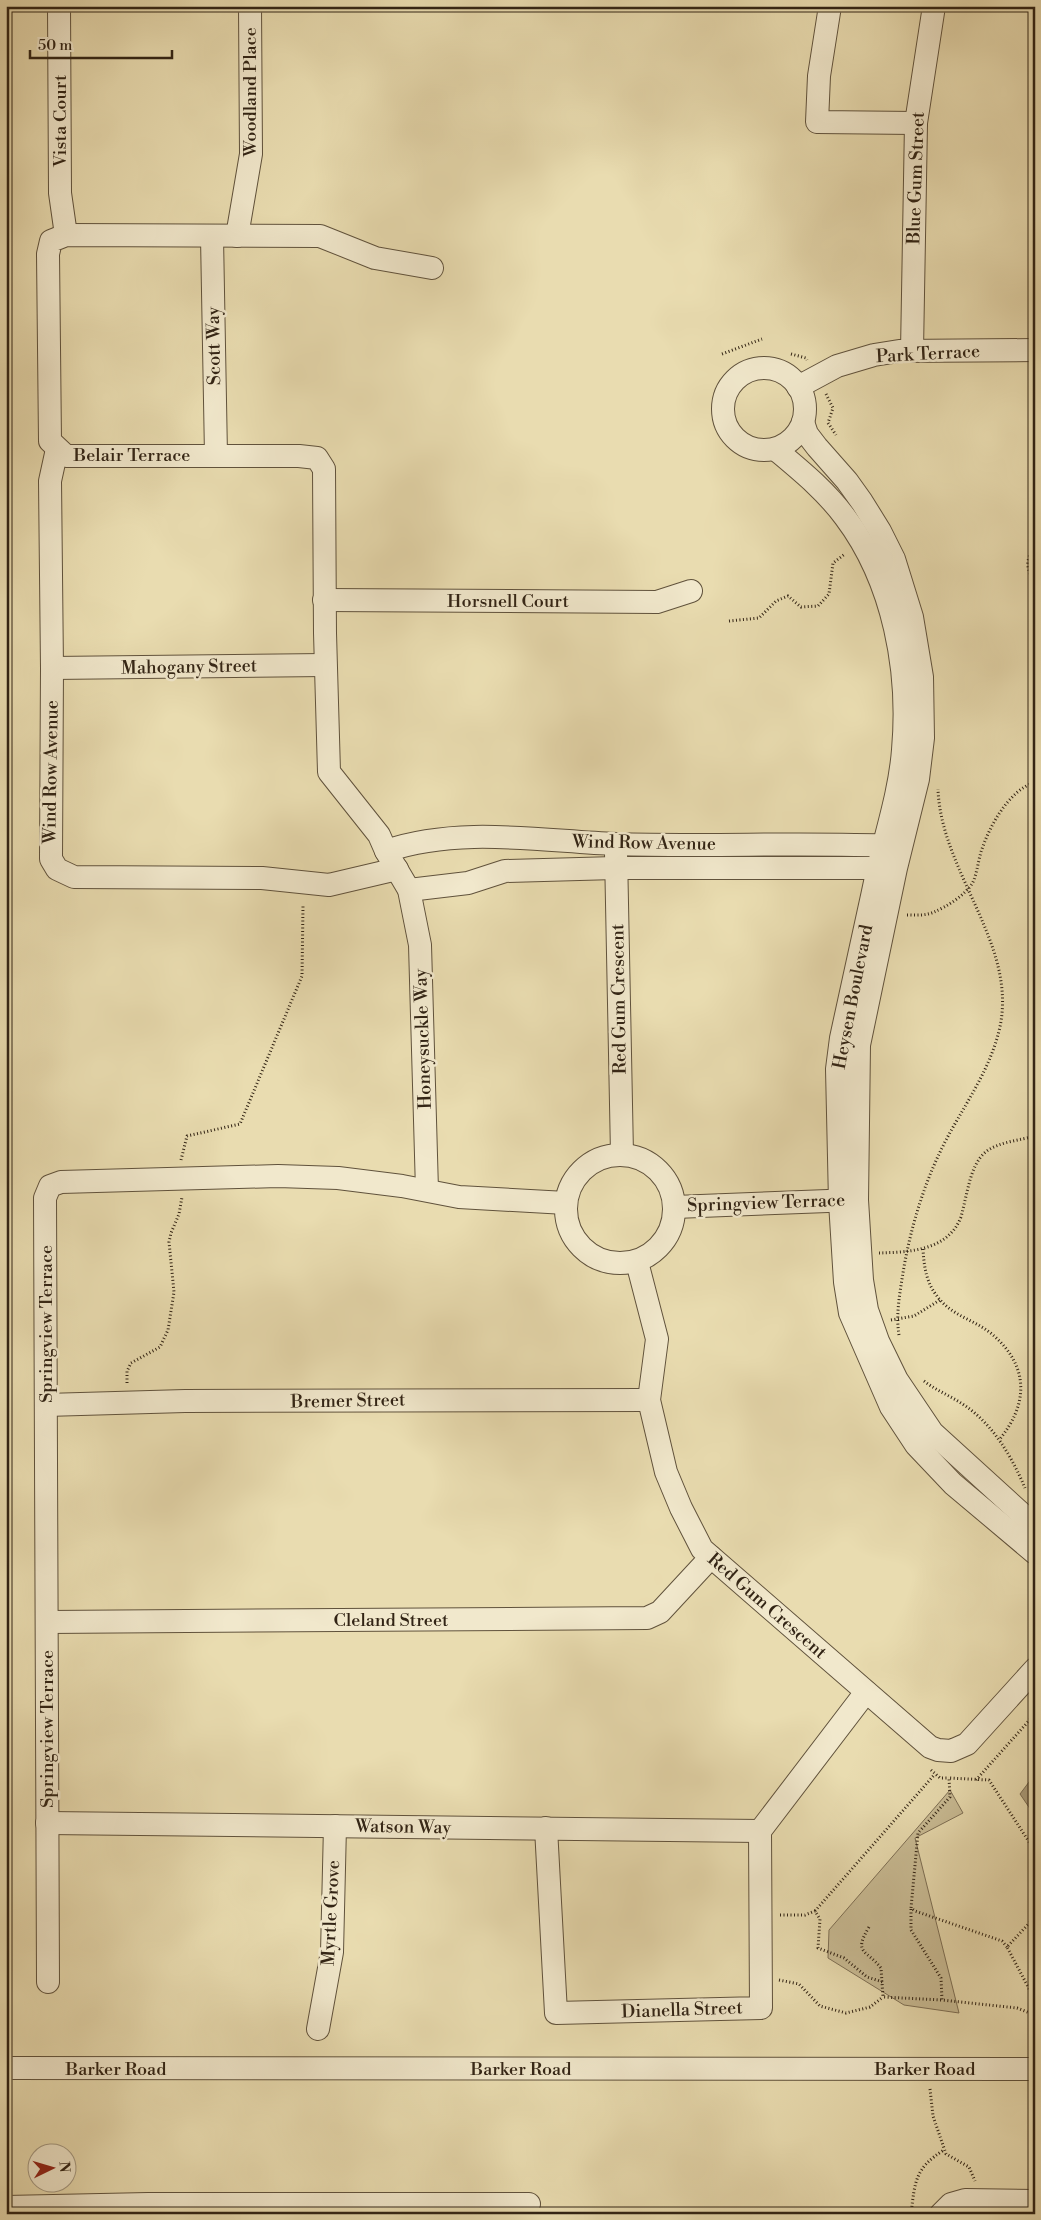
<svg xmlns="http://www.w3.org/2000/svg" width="1041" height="2220" viewBox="0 0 1041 2220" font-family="'Libre Bodoni',serif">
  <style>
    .green { fill: #cabd96; stroke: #7e7056 }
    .water { fill: #ab9d7b; stroke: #7b6d52 }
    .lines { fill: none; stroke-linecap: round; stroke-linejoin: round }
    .minor-casing { stroke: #60523c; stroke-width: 24 }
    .path { stroke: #322415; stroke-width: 3; stroke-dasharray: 1 2.5; stroke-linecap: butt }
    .minor { stroke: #f1e8cc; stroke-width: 22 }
    .labels { text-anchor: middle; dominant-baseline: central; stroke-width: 5; stroke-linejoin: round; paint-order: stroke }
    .street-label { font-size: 18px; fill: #322415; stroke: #f1e8cc }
  </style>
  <rect width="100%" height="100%" fill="#e9dcb0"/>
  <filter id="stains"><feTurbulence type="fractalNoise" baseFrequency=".004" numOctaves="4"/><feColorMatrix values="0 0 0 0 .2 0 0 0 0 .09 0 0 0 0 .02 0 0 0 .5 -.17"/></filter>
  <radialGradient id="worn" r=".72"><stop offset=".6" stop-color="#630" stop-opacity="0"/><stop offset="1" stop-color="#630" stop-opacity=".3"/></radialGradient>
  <polygon class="green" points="950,1790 963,1813 915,1838 959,2013 904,2005 828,1958 829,1930"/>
  <polygon class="water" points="1035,1774 1035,1816 1020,1794"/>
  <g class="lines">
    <g class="minor-casing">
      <g id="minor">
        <polyline points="59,6 60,193 66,235"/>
        <polyline points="830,6 819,76 817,122 916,123"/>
        <polyline points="237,236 251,154 250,6"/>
        <polyline points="212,237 216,455"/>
        <polyline points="912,351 916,123 934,6"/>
        <circle cx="764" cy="409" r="41"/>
        <polyline points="798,387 837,366 874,355 899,351 1035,350"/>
        <polyline points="803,422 807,434 817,447 847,481 862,502 880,531 894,559 912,617 922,677 923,738 918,779 896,868 859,1045 857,1200 862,1280 867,1310 878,1341 897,1380 932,1432 1035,1526"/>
        <polyline points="57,449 50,481 52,668 51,859 57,869 74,877 262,878 329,885 397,869"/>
        <path d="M 775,449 C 800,470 825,490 845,517 C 894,582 910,671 903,750 C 900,790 887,830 878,868 C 866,925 853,982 841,1038 L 837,1069 L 840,1202 L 845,1282 L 850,1313 L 891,1407 L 916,1445 L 953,1484 L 1035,1553"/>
        <polyline points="324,600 657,602 691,591"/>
        <polyline points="52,668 325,665"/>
        <path d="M 386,851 C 459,826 541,841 616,844 C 709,847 803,842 897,846"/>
        <polyline points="616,853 622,1154"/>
        <polyline points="409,890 468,883 505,871 615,868 893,868"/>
        <circle cx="620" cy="1209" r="54"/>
        <polyline points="427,1190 420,945 409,890 386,851 379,835 329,772 325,633 324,469 317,458 299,456 66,456 50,441 48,254 51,241 66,235 320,236 375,258 432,268"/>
        <polyline points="675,1207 854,1200"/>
        <polyline points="637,1262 657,1339 649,1400 666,1472 681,1508 702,1549 930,1747 938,1750 951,1751 967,1744 1035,1669"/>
        <polyline points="46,1405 185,1401 649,1400"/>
        <polyline points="47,1622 647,1618 660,1612 711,1557"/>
        <polyline points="47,1823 760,1831"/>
        <polyline points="546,1828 556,2013 761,2008 760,1831 866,1692"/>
        <polyline points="48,1982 45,1198 50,1186 61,1182 278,1176 338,1178 402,1186 459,1197 566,1203"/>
        <polyline points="318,2029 332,1952 335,1826"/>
        <polyline points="6,2068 1035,2069"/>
        <polyline points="6,2207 148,2204 529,2204"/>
        <polyline points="941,2214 951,2204 965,2200 1035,2201"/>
      </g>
    </g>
    <g class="path">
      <polyline points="722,354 762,339"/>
      <polyline points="791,354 806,358 807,360"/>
      <polyline points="826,394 833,408 828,423 836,435"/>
      <path d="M 1035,547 C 1025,559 1026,570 1035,581"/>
      <polyline points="729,621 759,618 776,601 788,596 801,607 818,606 829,594 833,563 845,554"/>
      <path d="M 907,915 C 916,915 925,916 934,912 C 946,907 966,895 973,882 C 977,873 978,862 981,852 C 989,827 1008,791 1035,782"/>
      <polyline points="181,1160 187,1136 240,1124 302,976 303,906"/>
      <path d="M 923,1249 C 924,1266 926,1282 937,1296 C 951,1316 976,1320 993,1335 C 1030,1367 1028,1405 999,1440"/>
      <path d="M 879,1253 C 909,1252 948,1251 961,1217 C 964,1206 966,1195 969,1184 C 972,1172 977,1158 987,1151 C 999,1142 1021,1140 1035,1136"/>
      <polyline points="891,1320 914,1316 940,1300"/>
      <path d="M 899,1335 C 896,1317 899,1298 902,1279 C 910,1227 926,1175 952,1129 C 970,1097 990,1067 999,1031 C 1020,946 941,874 938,789"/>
      <path d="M 924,1381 C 937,1391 951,1396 964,1405 C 993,1424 1012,1457 1025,1488"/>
      <polyline points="127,1383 127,1371 131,1363 160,1347 168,1330 174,1292 169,1242 171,1233 179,1214 182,1197"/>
      <polyline points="931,1770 940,1778 949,1778"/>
      <polyline points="976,1780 1035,1714"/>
      <polyline points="911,1909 911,1930 941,1978 942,2000 1017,2008 1035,2015"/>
      <polyline points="815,1911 935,1774"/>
      <polyline points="780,1915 805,1915 815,1911 820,1919 818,1948 844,1958 867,1977 883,1982"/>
      <polyline points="1035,1917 1007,1947 1035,2000"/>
      <path d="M 869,1927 C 853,1954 866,1949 881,1968 L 883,1997 L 942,2000"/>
      <polyline points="1007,1947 1002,1941 915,1911 911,1908 918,1833 950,1797 949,1778 989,1780 1035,1851"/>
      <polyline points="779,1980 799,1984 820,2006 846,2013 870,2007 883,1997"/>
      <polyline points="930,2089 933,2116 946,2154 969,2167 975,2181"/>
      <path d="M 911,2214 C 915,2181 915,2168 944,2150"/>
    </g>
    <use href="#minor" class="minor"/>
  </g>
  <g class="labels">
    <g class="street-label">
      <text transform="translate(250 92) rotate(-90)">Woodland Place</text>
      <text transform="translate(60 121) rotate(-90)">Vista Court</text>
      <text transform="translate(916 178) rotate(-88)">Blue Gum Street</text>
      <text transform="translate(214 346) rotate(-91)">Scott Way</text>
      <text transform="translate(928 354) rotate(-3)">Park Terrace</text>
      <text x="132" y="455">Belair Terrace</text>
      <text x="508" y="601">Horsnell Court</text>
      <text transform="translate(189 667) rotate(-1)">Mahogany Street</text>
      <text transform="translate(51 772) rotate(-89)">Wind Row Avenue</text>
      <text transform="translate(644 843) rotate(1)">Wind Row Avenue</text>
      <text transform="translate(853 997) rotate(-79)">Heysen Boulevard</text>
      <text transform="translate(619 999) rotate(-91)">Red Gum Crescent</text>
      <text transform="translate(423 1039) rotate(-92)">Honeysuckle Way</text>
      <text transform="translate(766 1203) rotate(-2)">Springview Terrace</text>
      <text transform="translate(46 1324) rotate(-90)">Springview Terrace</text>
      <text transform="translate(348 1401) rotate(-1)">Bremer Street</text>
      <text transform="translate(767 1606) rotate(41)">Red Gum Crescent</text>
      <text x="391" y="1620">Cleland Street</text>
      <text transform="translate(47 1729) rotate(-90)">Springview Terrace</text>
      <text transform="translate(403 1827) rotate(1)">Watson Way</text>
      <text transform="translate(331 1913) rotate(-87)">Myrtle Grove</text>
      <text transform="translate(682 2010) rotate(-2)">Dianella Street</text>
      <text x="116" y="2069">Barker Road</text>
      <text x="521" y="2069">Barker Road</text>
      <text x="925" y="2069">Barker Road</text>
    </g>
  </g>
  <rect width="1041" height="2220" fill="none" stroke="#e9dcb0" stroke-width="25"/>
  <rect x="8" y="8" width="1026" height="2205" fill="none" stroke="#322415" stroke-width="2.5"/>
  <rect x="12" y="12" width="1016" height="2195" fill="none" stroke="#322415"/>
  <g transform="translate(52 2168) rotate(85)"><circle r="24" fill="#f1e8cc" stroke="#a59a83"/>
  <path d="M0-4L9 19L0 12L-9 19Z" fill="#8f2418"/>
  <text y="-8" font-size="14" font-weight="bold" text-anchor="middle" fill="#322415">N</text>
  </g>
  <path d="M30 50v8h142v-8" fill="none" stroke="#322415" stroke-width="2.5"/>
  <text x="38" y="50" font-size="15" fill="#322415" stroke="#f1e8cc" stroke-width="4" paint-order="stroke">50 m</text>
  <rect width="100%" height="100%" filter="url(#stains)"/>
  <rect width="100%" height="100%" fill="url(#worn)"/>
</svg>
